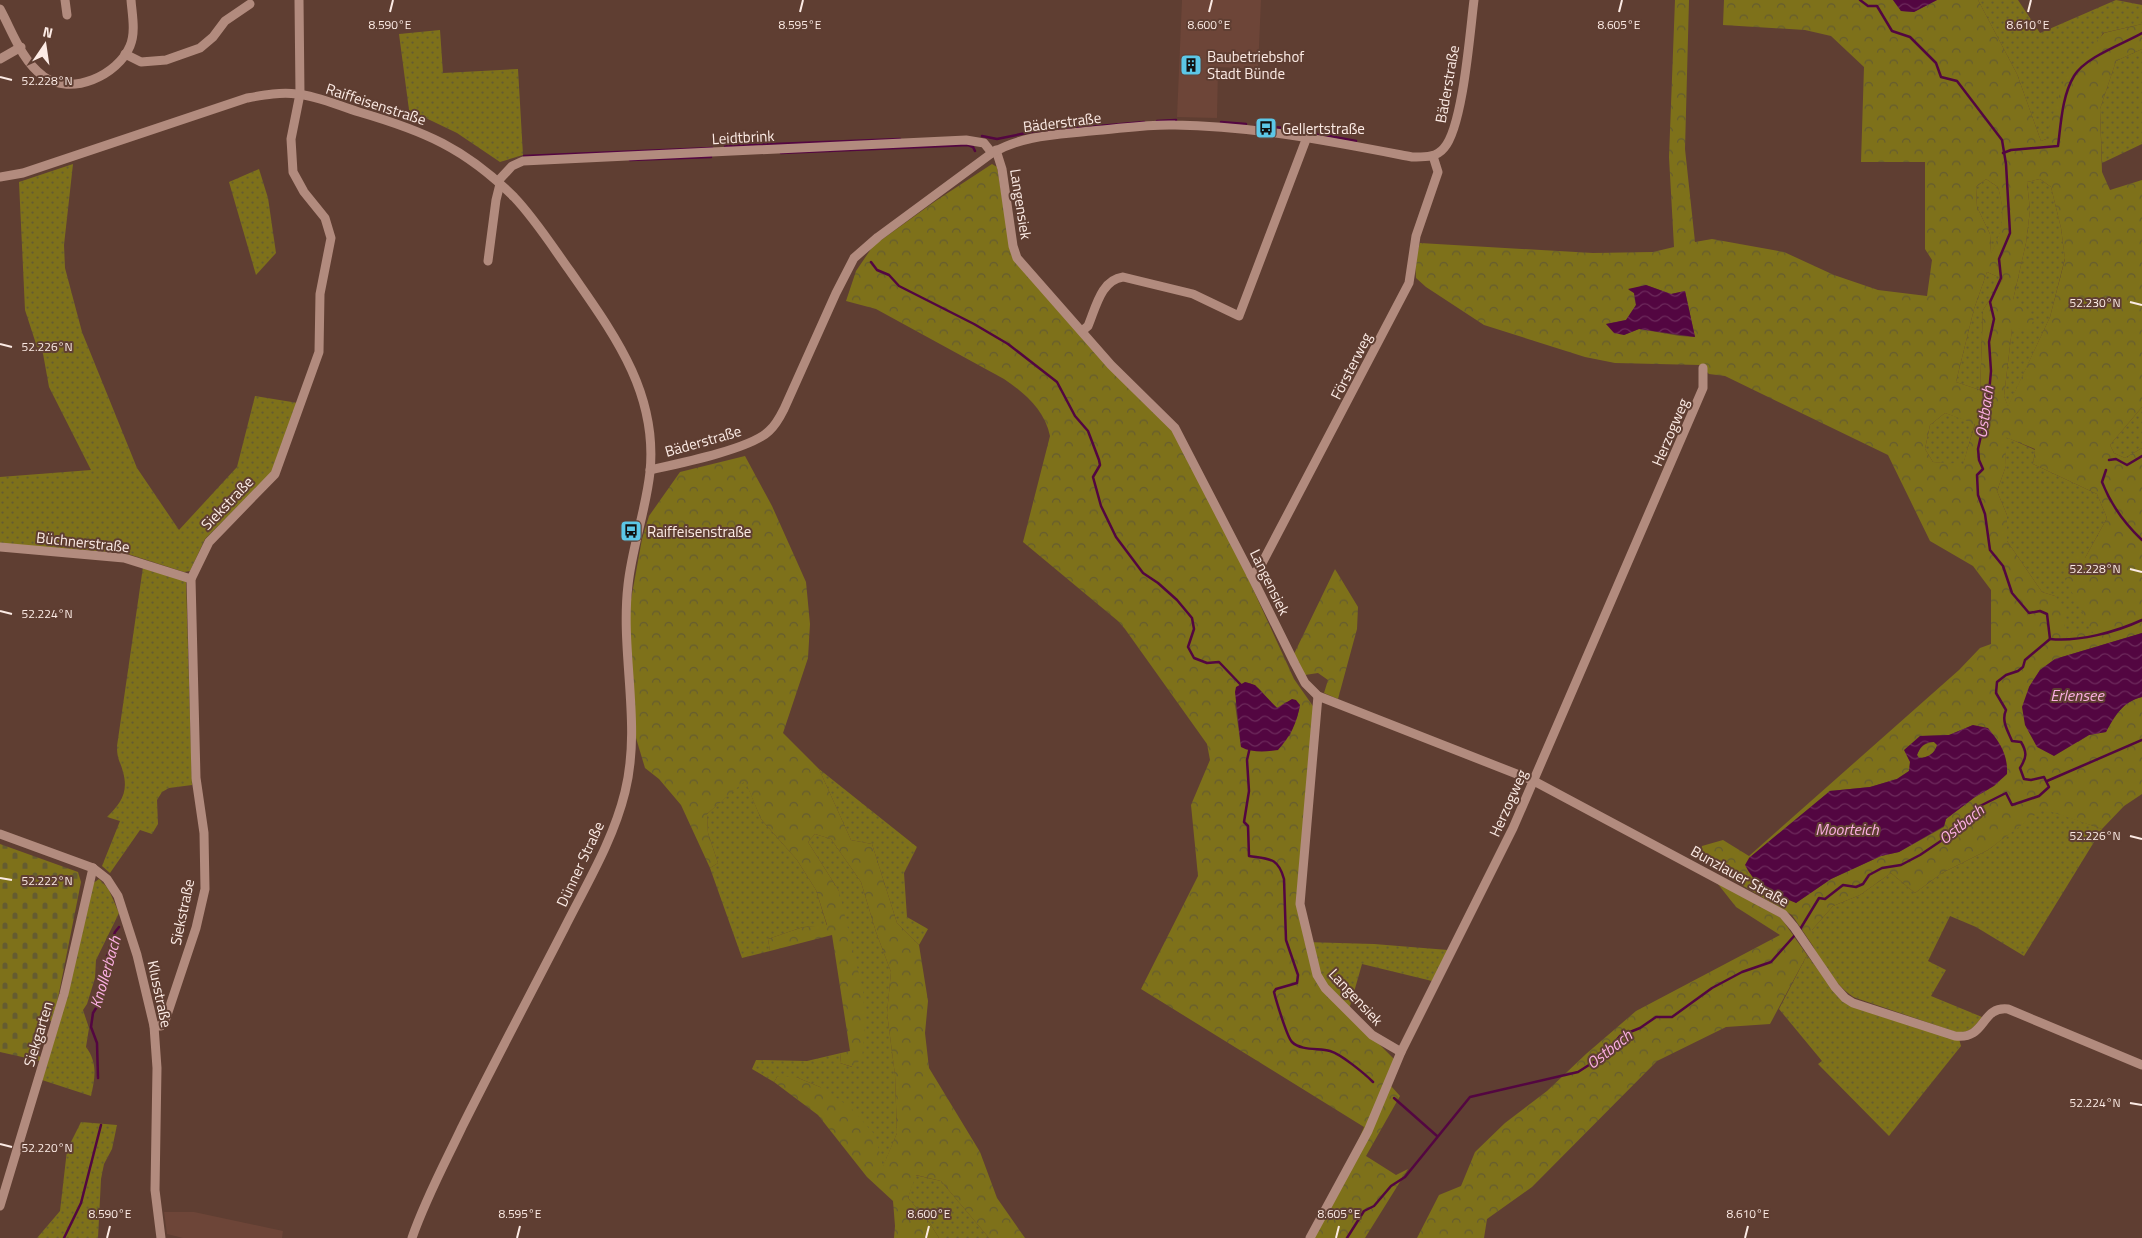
<svg xmlns="http://www.w3.org/2000/svg" width="2142" height="1238" viewBox="0 0 2142 1238" font-family="'Titillium Web',sans-serif">
  <style>
    .built { fill: #6d4538 }
    .grass { fill: url(#grass-dots) }
    .forest { fill: url(#forest-crowns); fill-rule: evenodd }
    .cemetery { fill: url(#cemetery-stones) }
    .water { fill: url(#water-waves); fill-rule: evenodd }
    .lines { fill: none; stroke-linecap: round; stroke-linejoin: round }
    .stream { stroke: #530641; stroke-width: 2.5 }
    .minor { stroke: #b28b7e; stroke-width: 9 }
    .ticks { fill: none; stroke: #fcebe5; stroke-width: 2 }
    .labels { text-anchor: middle; dominant-baseline: central; stroke-width: 4; stroke-linejoin: round; paint-order: stroke }
    .poi-label { font-size: 15px; fill: #fcebe5; stroke: #5f3e32; text-anchor: start }
    .street-label { font-size: 15px; fill: #fcebe5; stroke: #5f3e32 }
    .water-label { font-size: 16px; font-style: italic; fill: #fcafe2; stroke: #5f3e32 }
    .ticks-label { font-size: 12px; text-anchor: middle; fill: #fcebe5; stroke: #5f3e32; stroke-width: 4; stroke-linejoin: round; paint-order: stroke }
  </style>
  <defs>
    <pattern id="grass-dots" width="8" height="8" patternUnits="userSpaceOnUse" patternTransform="scale(1.25)"><rect width="8" height="8" fill="#7e711a"/><path d="M2 2h.1M6 6h.1" fill="none" stroke="#655c30" stroke-width="1.8" stroke-linecap="round"/></pattern>
    <pattern id="forest-crowns" width="20" height="18" patternUnits="userSpaceOnUse" patternTransform="scale(1.25)"><rect width="20" height="18" fill="#7e711a"/><path d="M2 6a3 3 0 1 1 6 0M12 15a3 3 0 1 1 6 0" fill="none" stroke="#655c30"/></pattern>
    <pattern id="cemetery-stones" width="16" height="16" patternUnits="userSpaceOnUse" patternTransform="scale(1.25)"><rect width="16" height="16" fill="#7e711a"/><path d="M2 7V4a2 2 0 0 1 4 0v3zM10 15v-3a2 2 0 0 1 4 0v3z" fill="#655c30"/></pattern>
    <pattern id="water-waves" width="16" height="10" patternUnits="userSpaceOnUse" patternTransform="scale(1.25)"><rect width="16" height="10" fill="#530641"/><path d="M0 5q4-4 8 0t8 0" fill="none" stroke="#6d2a5c"/></pattern>
  </defs>
  <rect width="100%" height="100%" fill="#5f3e32"/>
  <g class="built">
    <polygon points="1182,0 1261,0 1258,69 1218,67 1217,118 1177,117"/>
    <polygon points="164,1212 194,1212 283,1231 282,1238 183,1238 167,1234"/>
  </g>
  <g class="grass">
    <polygon points="1978,0 2018,0 2040,33 2116,0 2142,5 2142,24 2103,33 2049,127 2049,138 2041,141 2017,74"/>
    <polygon points="440,30 443,73 518,69 523,155 500,162 457,133 409,110 399,34"/>
    <polygon points="2142,49 2142,144 2102,163 2100,109 2116,61"/>
    <polygon points="73,164 64,245 65,268 82,332 137,468 179,530 237,467 255,396 298,403 273,472 205,539 190,571 184,572 125,553 0,544 0,477 91,470 49,387 42,348 37,347 25,310 19,182"/>
    <polygon points="259,169 268,198 276,253 256,275 229,182"/>
    <path d="M 1986,179 L 1998,187 C 2006,216 2004,228 1991,254 L 1990,234 L 1977,207 L 1976,187 Z"/>
    <polygon points="2040,179 2051,187 2061,228 2065,258 2050,317 2008,407 2004,396 2012,329 2013,300 2026,243 2030,210 2027,182"/>
    <polygon points="1987,272 2003,279 1983,310 1980,390 1956,382 1974,309"/>
    <polygon points="2142,407 2142,448 2125,458 2114,453 2110,445"/>
    <polygon points="1945,413 1975,423 1963,465 1933,462 1925,449 1930,425"/>
    <polygon points="2004,436 2035,450 2033,464 2097,494 2107,518 2085,558 2093,634 2065,640 2055,596 2042,592 2007,541 2007,515 1997,491 2006,466"/>
    <path d="M 143,567 L 186,581 L 192,785 L 169,788 L 162,792 L 157,800 L 158,824 L 152,834 L 140,830 L 110,873 L 102,866 L 120,821 L 107,817 C 120,804 129,793 123,772 C 120,760 117,760 117,746 Z"/>
    <polygon points="819,769 917,847 904,873 907,917 928,929 919,945 897,923 872,844 851,840"/>
    <polygon points="745,780 761,819 797,860 816,890 827,926 803,927 768,939 770,951 742,958 710,868 718,863 708,833 707,814"/>
    <path d="M 2043,808 L 2102,829 L 2024,956 L 1976,927 L 1950,916 L 1928,961 L 1946,970 L 1931,996 L 1982,1017 C 1973,1028 1970,1033 1956,1032 L 1856,998 C 1842,992 1821,964 1815,950 C 1812,944 1812,936 1812,930 L 1833,906 L 1860,895 L 1891,873 L 1915,893 L 1942,873 L 1988,850 Z"/>
    <polygon points="815,834 831,839 861,882 876,932 891,972 887,1013 895,1075 897,1133 883,1167 820,1087 796,1077 777,1077 774,1082 752,1069 756,1060 807,1061 841,1053 840,1063 852,1067 839,891 808,842"/>
    <path d="M 99,879 L 108,888 L 119,913 L 96,960 L 95,978 L 87,1004 L 83,1010 L 89,1028 L 86,1047 C 98,1063 95,1078 91,1096 L 42,1080 L 92,884 Z"/>
    <polygon points="1305,942 1374,944 1448,950 1432,981 1362,964 1348,1013 1317,982"/>
    <polygon points="1807,955 1833,990 1845,1001 1959,1039 1961,1046 1889,1136 1818,1064 1822,1061 1779,1009"/>
    <polygon points="81,1122 117,1125 112,1149 104,1164 101,1179 98,1238 37,1238 60,1211 67,1150"/>
    <polygon points="915,1175 941,1181 989,1238 939,1238 929,1222 908,1198"/>
  </g>
  <g class="forest">
    <path d="M 1675,0 L 1689,0 L 1685,149 L 1695,242 L 1712,239 L 1784,252 L 1834,275 L 1878,290 L 1927,296 L 1932,260 L 1925,249 L 1925,162 L 1861,162 L 1864,67 L 1831,36 L 1805,30 L 1723,25 L 1724,0 L 1893,0 L 1901,11 L 1914,12 L 1937,0 L 1978,0 L 2017,74 L 2041,141 L 2049,138 L 2049,127 L 2065,78 L 2104,33 L 2142,24 L 2142,49 L 2116,61 L 2100,109 L 2102,172 L 2110,190 L 2142,180 L 2142,407 L 2110,445 L 2114,453 L 2125,458 L 2142,448 L 2142,633 L 2055,659 L 2040,670 L 2029,687 L 2078,742 L 2089,735 L 2106,732 C 2115,716 2122,702 2142,697 L 2142,794 L 2124,806 L 2102,829 L 2043,809 L 1988,850 L 1942,873 L 1915,893 L 1891,873 L 1860,895 L 1833,906 L 1812,930 L 1815,949 L 1792,915 L 1698,859 L 1702,846 L 1723,840 L 1749,856 L 1959,670 L 1980,648 L 1991,644 L 1991,590 L 1973,566 L 1930,541 L 1888,455 L 1725,376 L 1709,374 L 1700,365 L 1615,363 L 1585,357 L 1484,325 L 1426,287 L 1416,278 L 1415,262 L 1420,243 L 1593,253 L 1653,252 L 1674,247 L 1669,157 ZM 1986,179 L 1998,187 C 2005,214 2004,228 1991,253 L 1990,234 L 1977,207 L 1976,187 ZM 2040,179 L 2051,187 L 2061,228 L 2065,259 L 2050,317 L 2008,406 L 2004,396 L 2012,329 L 2030,329 L 2034,318 L 2013,300 L 2026,243 L 2030,210 L 2027,182 ZM 1987,272 L 2003,279 L 1983,310 L 1980,390 L 1956,382 L 1974,309 ZM 1646,285 L 1671,294 L 1685,291 L 1695,337 L 1680,336 L 1639,329 L 1624,335 L 1606,324 L 1626,320 L 1636,305 L 1634,293 L 1629,290 ZM 1945,413 L 1975,424 L 1963,464 L 1933,462 L 1925,449 L 1930,425 ZM 2005,437 L 2035,449 L 2033,464 L 2097,494 L 2107,518 L 2085,558 L 2076,554 L 2063,575 L 2093,633 L 2075,629 L 2065,639 L 2064,608 L 2055,596 L 2042,592 L 2007,541 L 2007,515 L 1997,491 L 2006,466 ZM 1973,725 L 1989,789 L 1975,797 L 1946,819 L 1944,827 L 1899,852 L 1881,856 L 1831,879 L 1796,903 L 1749,858 L 1830,791 L 1870,787 L 1897,779 L 1909,771 L 1910,762 L 1920,736 L 1949,735 Z"/>
    <path d="M 992,164 L 997,167 L 1010,246 L 1173,431 L 1247,576 L 1294,679 L 1315,709 L 1297,899 L 1304,939 L 1317,982 L 1397,1062 L 1391,1086 L 1400,1096 L 1366,1156 L 1396,1175 L 1408,1169 L 1365,1238 L 1307,1238 L 1354,1151 L 1364,1127 L 1141,989 L 1198,876 L 1191,805 L 1210,760 L 1207,744 L 1125,629 L 1118,621 L 1023,542 L 1050,436 C 1045,411 1025,393 1004,379 L 876,309 L 846,301 L 856,271 L 873,246 L 937,200 ZM 1245,682 C 1265,686 1263,700 1278,708 L 1286,702 L 1300,705 C 1298,717 1293,725 1290,736 L 1241,747 L 1235,704 Z"/>
    <polygon points="745,456 772,506 806,582 810,624 808,658 783,733 819,769 851,840 872,844 897,923 919,945 928,1001 925,1033 929,1068 980,1152 997,1198 1025,1238 989,1238 941,1181 916,1175 908,1198 929,1222 939,1238 894,1238 895,1226 893,1201 867,1177 818,1115 774,1082 777,1077 796,1077 820,1087 850,1107 875,1135 883,1166 897,1133 895,1075 887,1013 891,972 876,932 861,882 831,839 815,834 808,842 839,891 863,991 865,1025 862,1058 853,1067 840,1063 841,1053 850,1051 832,935 770,951 768,939 803,927 827,925 816,890 797,860 761,819 745,781 707,814 708,833 718,863 710,868 681,805 659,779 645,768 636,738 628,616 642,539 649,516 680,472"/>
    <polygon points="1335,569 1358,607 1357,629 1338,699 1324,693 1328,680 1318,673 1305,675 1294,654"/>
    <path d="M 1934,742 L 1938,745 C 1934,753 1929,758 1919,758 L 1917,755 C 1920,746 1925,743 1934,742 Z"/>
    <polygon points="1714,879 1781,918 1807,955 1770,1024 1726,1027 1657,1061 1532,1187 1487,1219 1484,1238 1417,1238 1439,1195 1461,1186 1475,1152 1505,1123 1547,1091 1586,1054 1636,1011 1780,935 1736,907"/>
  </g>
  <polygon class="cemetery" points="0,844 78,872 81,882 56,1008 52,1021 46,1020 35,1055 41,1057 40,1061 0,1052"/>
  <g class="water">
    <polygon points="1893,0 1937,0 1914,12 1901,11"/>
    <polygon points="1646,285 1671,294 1685,291 1695,337 1639,329 1624,335 1614,333 1606,324 1626,320 1636,305 1634,293 1628,289"/>
    <path d="M 2142,633 L 2142,697 C 2122,702 2115,716 2106,732 L 2089,735 L 2054,756 L 2037,747 L 2025,725 L 2022,707 L 2029,687 L 2040,670 L 2055,659 Z"/>
    <path d="M 1245,682 L 1255,685 L 1277,708 L 1292,699 L 1296,700 L 1300,705 C 1297,723 1290,737 1278,750 C 1266,752 1252,753 1241,747 L 1235,692 L 1236,687 Z"/>
    <path d="M 1973,725 L 1988,728 C 2000,743 2008,754 2007,774 L 1994,786 L 1975,797 L 1946,819 L 1944,826 L 1899,852 L 1881,856 L 1831,879 L 1796,903 C 1773,893 1757,889 1745,865 L 1749,858 L 1830,791 L 1870,787 L 1897,779 L 1909,771 L 1910,762 L 1904,750 L 1920,736 L 1949,735 ZM 1929,742 L 1934,742 L 1937,745 C 1935,753 1928,758 1919,758 L 1917,755 C 1920,748 1922,745 1929,742 Z"/>
  </g>
  <g class="lines">
    <g class="stream">
      <polyline points="1157,121 1176,120"/>
      <polyline points="1221,122 1246,124"/>
      <polyline points="1256,125 1292,129 1356,141"/>
      <polyline points="982,136 997,139 1031,132 1144,122"/>
      <polyline points="725,146 900,139"/>
      <polyline points="781,153 968,145 973,147 975,151"/>
      <path d="M 2003,153 L 2011,150 L 2058,146 C 2061,123 2062,96 2074,76 C 2085,57 2123,44 2142,33"/>
      <polyline points="524,156 712,148"/>
      <polyline points="630,160 711,157"/>
      <polyline points="871,262 877,270 889,275 899,286 974,324 1008,344 1057,382 1075,416 1088,431 1099,460 1100,465 1093,477 1101,506 1116,537 1143,573 1158,583 1177,600 1192,618 1194,629 1188,647 1194,658 1207,663 1219,662 1241,685"/>
      <polyline points="2109,460 2116,459 2127,465 2142,456"/>
      <path d="M 2106,470 L 2102,482 C 2111,505 2124,523 2142,540"/>
      <path d="M 2050,639 C 2079,642 2116,632 2142,620"/>
      <path d="M 1250,747 L 1247,760 L 1249,791 L 1244,822 L 1248,826 L 1249,856 C 1269,859 1278,857 1284,879 L 1286,940 L 1298,975 L 1297,983 L 1276,989 L 1274,992 C 1276,1000 1287,1037 1292,1042 C 1301,1051 1319,1048 1330,1051 C 1341,1054 1365,1074 1373,1082"/>
      <polyline points="2047,781 2142,740"/>
      <path d="M 1799,931 L 1819,898 L 1825,899 L 1843,885 L 1856,887 L 1863,884 L 1869,875 L 1882,868 L 1901,865 L 1920,855 L 1963,826 L 1980,806 L 2006,793 L 2012,805 L 2039,796 L 2049,787 L 2044,777 L 2031,780 L 2024,779 L 2020,768 C 2027,757 2027,752 2021,742 L 2012,741 C 2008,731 2001,721 2006,710 L 1996,693 L 1997,682 L 2006,675 L 2018,671 L 2023,667 L 2025,660 L 2050,639 L 2047,614 L 2040,611 L 2029,613 L 2012,593 L 2003,566 L 1990,550 L 1985,514 L 1978,495 L 1977,475 L 1983,469 L 1979,460 L 1978,449 L 1988,404 L 1991,371 L 1989,342 L 1994,319 L 1990,302 L 2001,278 L 1999,259 L 2010,233 L 2006,164 L 2002,140 L 1957,81 L 1941,77 L 1936,63 L 1910,37 L 1892,31 L 1877,6 L 1868,6 L 1860,0"/>
      <polyline points="98,1078 97,1043 91,1027 93,1013 98,1005 107,956 115,932 119,927"/>
      <polyline points="1394,1098 1437,1136"/>
      <polyline points="64,1238 81,1203 101,1125"/>
      <polyline points="1347,1238 1364,1211 1374,1206 1391,1186 1405,1177 1470,1097 1578,1072 1603,1056 1620,1036 1640,1028 1656,1017 1672,1017 1712,988 1742,972 1771,962 1795,935"/>
    </g>
    <g class="minor">
      <polyline points="65,0 67,15"/>
      <path d="M 0,9 C 12,31 22,61 43,76 C 71,97 118,75 130,46 C 136,32 132,14 131,0"/>
      <polyline points="125,54 141,62 166,60 200,48 213,37 225,21 250,4"/>
      <polyline points="0,59 21,47"/>
      <path d="M 996,150 L 1002,169 L 1013,246 L 1017,258 L 1111,365 L 1175,428 L 1251,575 L 1295,664 L 1305,683 L 1318,696 L 1532,780 L 1783,914 L 1794,927 L 1835,987 L 1845,998 L 1853,1003 L 1955,1036 C 1987,1040 1980,1006 2008,1009 L 2142,1065"/>
      <path d="M 0,177 L 23,173 L 247,98 C 264,95 280,92 297,94 C 318,96 339,106 359,112 C 424,131 465,148 514,197 C 535,219 552,246 570,271 C 613,333 658,392 650,472 C 646,510 632,547 628,585 C 620,653 642,724 625,792 C 613,841 586,885 564,929 C 530,995 495,1061 462,1127 C 445,1163 425,1200 412,1238"/>
      <polyline points="498,181 512,166 523,161 966,140 984,143 992,153"/>
      <polyline points="488,261 496,200 500,184"/>
      <path d="M 1082,331 L 1088,326 C 1096,307 1101,280 1123,277 L 1193,294 L 1239,316 L 1307,137"/>
      <path d="M 650,470 C 677,464 751,449 769,431 C 776,425 780,417 784,409 L 836,293 L 854,258 L 878,237 L 992,153 C 1024,135 1055,135 1091,131 C 1119,129 1147,124 1175,125 C 1255,126 1334,142 1412,157 C 1424,157 1436,158 1444,148 C 1463,127 1470,31 1474,0"/>
      <polyline points="0,547 124,558 191,579"/>
      <polyline points="1251,575 1259,569 1409,283 1416,236 1438,172 1433,156"/>
      <polyline points="1318,696 1300,904 1317,975 1325,988 1372,1035 1401,1052"/>
      <polyline points="0,834 93,868 107,879 118,896 137,955 154,1026 157,1068 155,1190 161,1238"/>
      <polyline points="154,1026 161,1026 166,1018 196,928 205,889 204,833 196,778 191,579 209,542 275,474 319,352 320,294 331,238 325,218 304,192 293,172 291,139 300,94 299,0"/>
      <polyline points="0,1206 64,994 93,868"/>
      <polyline points="1310,1238 1368,1131 1401,1052 1513,828 1703,388 1703,368"/>
    </g>
  </g>
  <path class="ticks" d="M 390,12 L 393,0M 800,12 L 803,0M 1209,12 L 1212,0M 1619,12 L 1622,0M 2028,12 L 2031,0M 0,77 L 12,80M 2130,302 L 2142,305M 0,344 L 12,347M 2130,569 L 2142,572M 0,611 L 12,614M 2130,836 L 2142,839M 0,878 L 12,880M 2130,1103 L 2142,1105M 0,1144 L 12,1147M 107,1238 L 110,1226M 517,1238 L 520,1226M 926,1238 L 929,1226M 1336,1238 L 1339,1226M 1745,1238 L 1748,1226"/>
  <defs>
    <g id="building-square" transform="scale(1.125)"><rect x="-9" y="-9" width="18" height="18" rx="4" fill="#5cc7e7" stroke="#5f3e32"/><path d="M-4-6H4V6H1V3H-1V6H-4ZM-2.5-4.3h1.7v1.8h-1.7ZM.8-4.3h1.7v1.8H.8ZM-2.5-1h1.7V.8h-1.7ZM.8-1h1.7V.8H.8Z" fill="#111"/></g>
    <g id="bus-square" transform="scale(1.125)"><rect x="-9" y="-9" width="18" height="18" rx="4" fill="#5cc7e7" stroke="#5f3e32"/><path d="M-5-6H5V4H4V6H2V4H-2V6H-4V4H-5ZM-3.5-4V0h7V-4ZM-3.5 1.2v1.5H-2V1.2ZM2 1.2v1.5H3.5V1.2Z" fill="#111"/></g>
  </defs>
  <g fill-rule="evenodd">
    <use href="#building-square" x="1191" y="65"/>
    <use href="#bus-square" x="1266" y="128"/>
    <use href="#bus-square" x="631" y="531"/>
  </g>
  <g class="labels">
    <g class="poi-label">
      <text x="1207" y="56">Baubetriebshof<tspan x="1207" dy="17">Stadt Bünde</tspan></text>
      <text x="1282" y="128">Gellertstraße</text>
      <text x="647" y="531">Raiffeisenstraße</text>
    </g>
    <g class="street-label">
      <text transform="translate(1447 84) rotate(-80)">Bäderstraße</text>
      <text transform="translate(376 104) rotate(18)">Raiffeisenstraße</text>
      <text transform="translate(1062 122) rotate(-7)">Bäderstraße</text>
      <text transform="translate(743 137) rotate(-3)">Leidtbrink</text>
      <text transform="translate(1021 204) rotate(81)">Langensiek</text>
      <text transform="translate(1351 366) rotate(-63)">Försterweg</text>
      <text transform="translate(1670 432) rotate(-67)">Herzogweg</text>
      <text transform="translate(703 441) rotate(-16)">Bäderstraße</text>
      <text transform="translate(227 503) rotate(-46)">Siekstraße</text>
      <text transform="translate(83 542) rotate(6)">Büchnerstraße</text>
      <text transform="translate(1270 582) rotate(64)">Langensiek</text>
      <text transform="translate(1508 803) rotate(-66)">Herzogweg</text>
      <text transform="translate(580 864) rotate(-65)">Dünner Straße</text>
      <text transform="translate(1740 876) rotate(29)">Bunzlauer Straße</text>
      <text transform="translate(182 912) rotate(-78)">Siekstraße</text>
      <text transform="translate(160 994) rotate(78)">Klusstraße</text>
      <text transform="translate(1356 997) rotate(47)">Langensiek</text>
      <text transform="translate(38 1034) rotate(-73)">Siekgarten</text>
    </g>
    <g class="water-label">
      <text transform="translate(1984 412) rotate(-82)">Ostbach</text>
      <text x="2077" y="695">Erlensee</text>
      <text transform="translate(1961 824) rotate(-39)">Ostbach</text>
      <text x="1847" y="829">Moorteich</text>
      <text transform="translate(105 972) rotate(-74)">Knollerbach</text>
      <text transform="translate(1609 1049) rotate(-38)">Ostbach</text>
    </g>
  </g>
  <g class="ticks-label">
    <text x="390" y="29">8.590°E</text>
    <text x="800" y="29">8.595°E</text>
    <text x="1209" y="29">8.600°E</text>
    <text x="1619" y="29">8.605°E</text>
    <text x="2028" y="29">8.610°E</text>
    <text x="47" y="85">52.228°N</text>
    <text x="2095" y="307">52.230°N</text>
    <text x="47" y="351">52.226°N</text>
    <text x="2095" y="573">52.228°N</text>
    <text x="47" y="618">52.224°N</text>
    <text x="2095" y="840">52.226°N</text>
    <text x="47" y="885">52.222°N</text>
    <text x="2095" y="1107">52.224°N</text>
    <text x="47" y="1152">52.220°N</text>
    <text x="110" y="1218">8.590°E</text>
    <text x="520" y="1218">8.595°E</text>
    <text x="929" y="1218">8.600°E</text>
    <text x="1339" y="1218">8.605°E</text>
    <text x="1748" y="1218">8.610°E</text>
  </g>
  <g transform="translate(45 45) rotate(13)" stroke="#5f3e32" stroke-width="4" paint-order="stroke">
  <path d="M0-4L9 19L0 12L-9 19Z" fill="#fcebe5"/>
  <text y="-8" font-size="14" font-weight="bold" text-anchor="middle" fill="#fcebe5">N</text>
  </g>
</svg>
